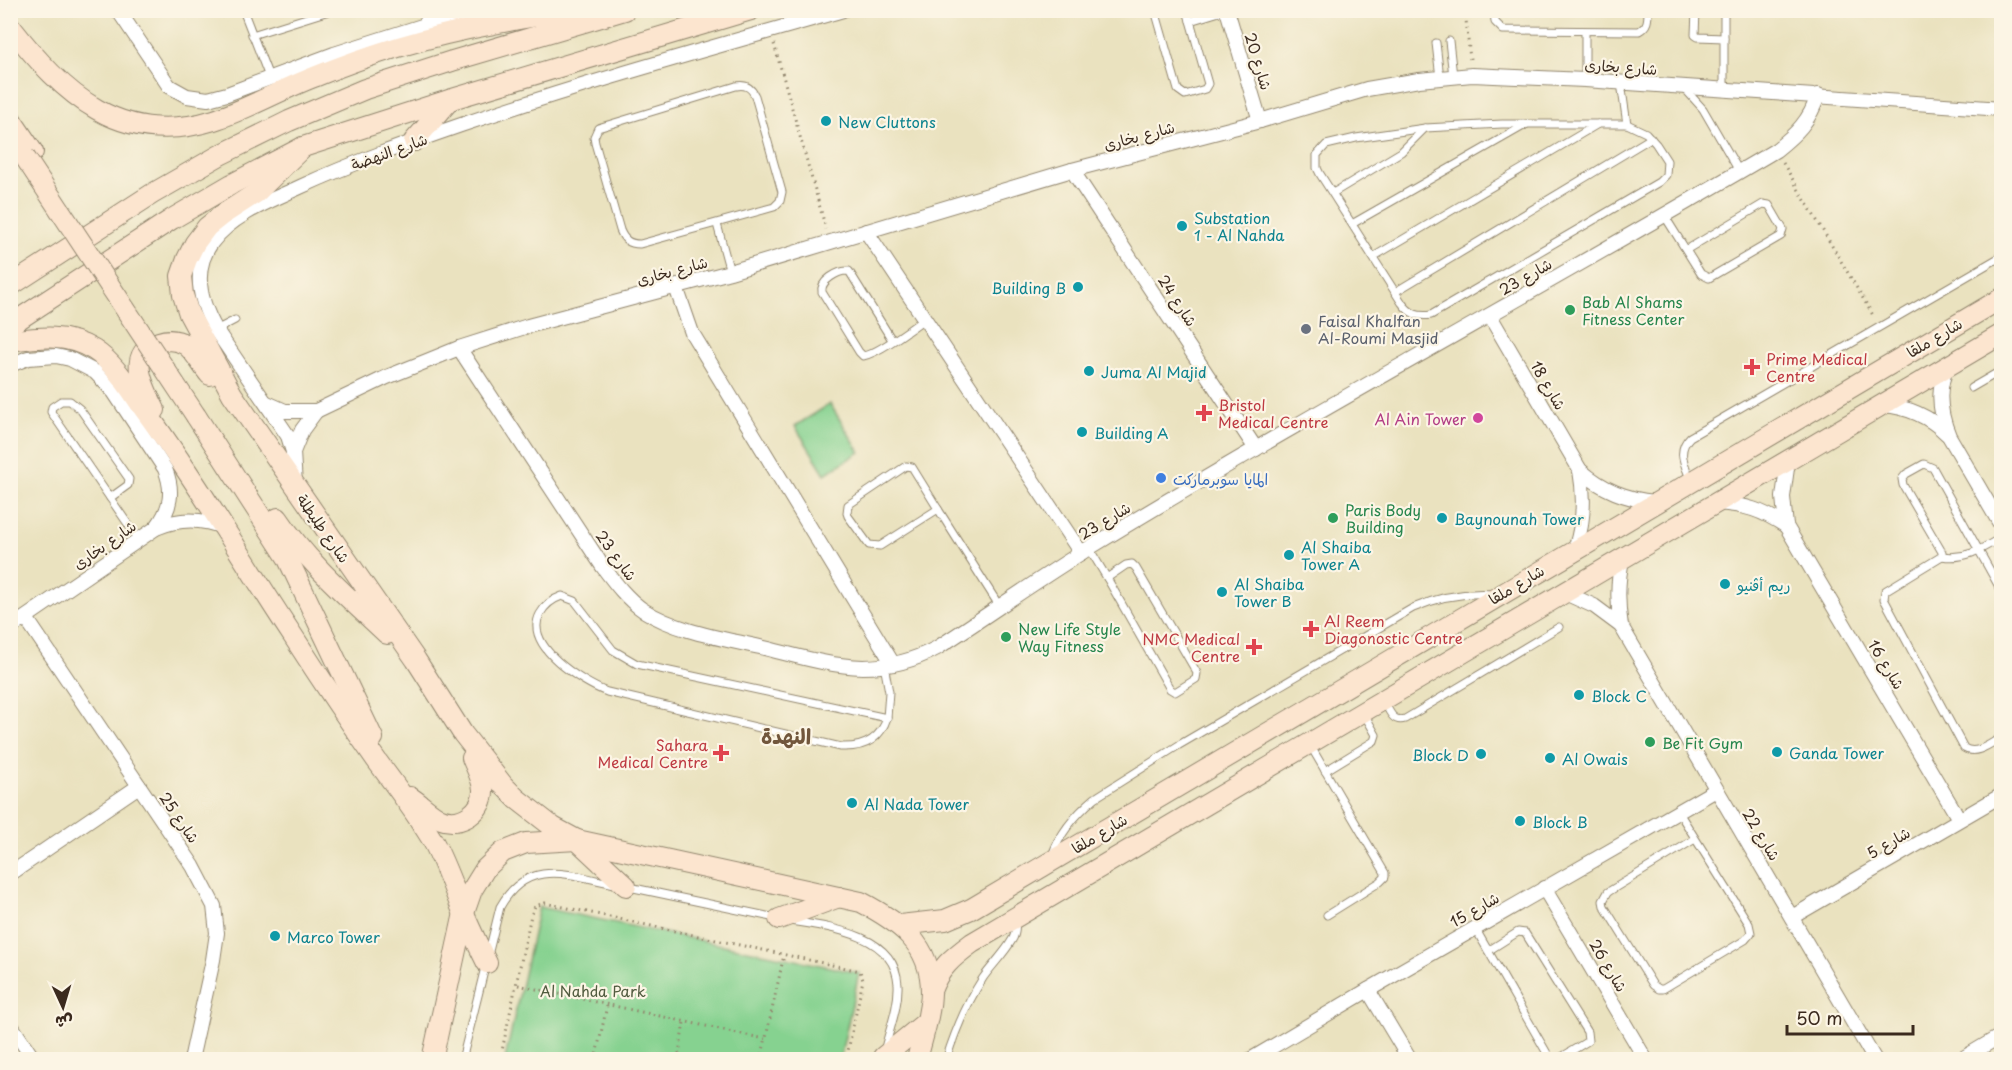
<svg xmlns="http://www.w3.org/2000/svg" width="2012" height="1070" viewBox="0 0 2012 1070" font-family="'Playpen Sans','Playpen Sans Arabic',sans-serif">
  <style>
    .green { fill: #86d290; stroke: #607e57; stroke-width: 1.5 }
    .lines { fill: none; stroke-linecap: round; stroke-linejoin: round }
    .lane-casing { stroke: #92866e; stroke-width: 9 }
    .street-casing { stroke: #92866e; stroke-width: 16 }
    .secondary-casing { stroke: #92866e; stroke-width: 22 }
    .path { stroke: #92866e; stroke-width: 3; stroke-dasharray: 1.5 4.5; stroke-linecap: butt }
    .lane { stroke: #fff; stroke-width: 7 }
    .street { stroke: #fff; stroke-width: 14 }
    .secondary { stroke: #fce5cf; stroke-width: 20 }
    .secondary-bridge-casing { stroke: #92866e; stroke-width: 22; stroke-linecap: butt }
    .secondary-bridge { stroke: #fce5cf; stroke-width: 20 }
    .culture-dot { fill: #0f9aa8; stroke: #fcf5e5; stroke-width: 2 }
    .leisure-dot { fill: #2e9e5b; stroke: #fcf5e5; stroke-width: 2 }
    .worship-dot { fill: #6b7280; stroke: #fcf5e5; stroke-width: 2 }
    .health-dot { fill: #e0444e; stroke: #fcf5e5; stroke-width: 2 }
    .hotel-dot { fill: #d1479c; stroke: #fcf5e5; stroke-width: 2 }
    .shop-dot { fill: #3f7fe0; stroke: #fcf5e5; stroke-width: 2 }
    .labels { text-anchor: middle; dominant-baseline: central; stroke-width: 4.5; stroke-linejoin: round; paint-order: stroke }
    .street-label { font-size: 15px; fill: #3b2a1e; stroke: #fcf5e5 }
    .culture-label { font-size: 15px; fill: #0d838f; stroke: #fcf5e5; text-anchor: start }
    .leisure-label { font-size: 15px; fill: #27864d; stroke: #fcf5e5; text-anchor: start }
    .worship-label { font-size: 15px; fill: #5b616d; stroke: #fcf5e5; text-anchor: start }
    .health-label { font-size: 15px; fill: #be3a42; stroke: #fcf5e5; text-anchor: start }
    .hotel-label { font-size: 15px; fill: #b23c85; stroke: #fcf5e5; text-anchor: end }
    .shop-label { font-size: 15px; fill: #366cbe; stroke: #fcf5e5; text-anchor: start }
    .park-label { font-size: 15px; fill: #525c40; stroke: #fcf5e5 }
    .district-label { font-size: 21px; font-weight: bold; fill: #71563c; stroke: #fcf5e5 }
  </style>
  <rect width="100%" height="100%" fill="#fcf5e5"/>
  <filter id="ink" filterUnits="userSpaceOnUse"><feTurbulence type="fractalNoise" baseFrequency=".0167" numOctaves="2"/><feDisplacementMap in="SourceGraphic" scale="12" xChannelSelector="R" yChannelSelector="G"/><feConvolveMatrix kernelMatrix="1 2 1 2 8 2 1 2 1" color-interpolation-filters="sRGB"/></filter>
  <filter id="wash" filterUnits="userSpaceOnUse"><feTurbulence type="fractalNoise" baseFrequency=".008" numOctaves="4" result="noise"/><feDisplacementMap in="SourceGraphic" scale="24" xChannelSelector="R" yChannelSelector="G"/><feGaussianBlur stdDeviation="1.35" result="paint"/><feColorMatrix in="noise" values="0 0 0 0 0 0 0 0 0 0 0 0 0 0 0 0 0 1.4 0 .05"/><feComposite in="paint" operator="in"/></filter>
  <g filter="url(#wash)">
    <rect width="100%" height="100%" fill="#eae2bf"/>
    <g class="green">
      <polygon points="830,404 860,452 825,474 795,426"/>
      <polygon points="539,907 859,973 840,1059 505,1059"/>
    </g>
  </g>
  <g filter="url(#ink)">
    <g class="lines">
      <g class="lane-casing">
        <g id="lane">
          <polyline points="243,10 269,77"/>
          <polyline points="443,10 453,18"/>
          <polyline points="1155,10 1178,90 1185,95 1205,89 1208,84 1187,10"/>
          <path d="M 1494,10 L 1495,22 L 1503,30 L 1639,31 C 1648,26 1648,20 1648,10"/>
          <polyline points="1696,10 1695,35 1698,37 1724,38"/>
          <polyline points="1724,10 1724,89"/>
          <polyline points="1190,21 1226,10"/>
          <polyline points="422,25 427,10"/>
          <polyline points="1585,32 1585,80"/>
          <polyline points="252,35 332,10"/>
          <polyline points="1449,41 1453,76"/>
          <polyline points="1436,43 1440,78"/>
          <polyline points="1621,83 1627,124"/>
          <path d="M 736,86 C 745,84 751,87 755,96 L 782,192 L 780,201 L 774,207 L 640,244 C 629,244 624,240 620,230 L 595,143 L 594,137 L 598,128 Z"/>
          <polyline points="1685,89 1703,109 1739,171"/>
          <path d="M 1502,124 L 1627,124 L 1646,133 L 1656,144 L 1667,161 L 1666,175 L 1659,182 L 1431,315 C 1418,317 1410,314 1402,303 L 1320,174 L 1317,168 L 1317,155 L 1326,145 L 1356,138 L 1425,128 Z"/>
          <polyline points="1333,193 1401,152 1425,128"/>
          <polyline points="1664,215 1701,274 1709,278 1781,236 1783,229 1769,205 1763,204 1686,250"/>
          <polyline points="717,224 730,272"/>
          <polyline points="1352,224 1527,124"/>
          <polyline points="1373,257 1598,124"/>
          <polyline points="1395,292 1651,138"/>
          <polyline points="216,330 235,320"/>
          <path d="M 892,340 L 849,271 C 838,270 820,281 822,292 L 859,352 L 863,356 C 879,353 910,329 924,319"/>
          <polyline points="1971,388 2002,370"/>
          <polygon points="61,401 70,401 80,409 129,479 128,485 110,498 51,412 52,407"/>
          <polygon points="906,466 912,467 938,509 880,546 869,545 848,516 847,513 848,505"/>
          <path d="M 1691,481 C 1685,465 1676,451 1690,437 L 2002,256"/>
          <polyline points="110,498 139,540"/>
          <polyline points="938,509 1000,607"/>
          <polyline points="1089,548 1107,578"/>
          <path d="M 1942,556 C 1965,560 1982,549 2002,537"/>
          <polygon points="1132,564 1136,568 1197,673 1196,679 1175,692 1170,689 1107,578 1126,565"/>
          <path d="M 2002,592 L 1933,468 L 1924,464 L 1906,474 L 1902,479 L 1903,485 L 1942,552 L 1942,556 L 1888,589 L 1885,591 L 1884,599 L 1964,748 C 1976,756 1991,743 2002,737"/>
          <path d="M 562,596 L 575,601 L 613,650 L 637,664 L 887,718 C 880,740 863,748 841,747 L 607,692 C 583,683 523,646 540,614 C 545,605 553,599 562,596 Z"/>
          <polyline points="884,665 889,692 887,718"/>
          <path d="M 1384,701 C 1389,711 1393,723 1405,719 L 1559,627"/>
          <polyline points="1310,745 1385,873 1385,877 1380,882 1327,915"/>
          <polyline points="1325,771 1374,741 1376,735 1363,712"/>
          <polyline points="1678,811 1749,924 1751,933 1745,940 1663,989 1659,989 1653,985 1604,906 1603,901 1608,892 1695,839"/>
          <path d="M 1052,856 C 1060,832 1076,814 1095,798 L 1179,745 L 1413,608 C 1439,597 1465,592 1493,594"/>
          <polyline points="629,887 776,918"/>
          <path d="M 790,921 C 829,927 895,934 898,984 C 899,1005 890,1028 885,1048"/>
          <polyline points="1475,928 1548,1055 1550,1058 1560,1058 1588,1041 1587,1032 1525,933 1518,932 1488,951"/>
          <path d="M 462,1060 L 500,907 C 528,857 569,875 615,884"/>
          <path d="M 946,1060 C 955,1031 967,1003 983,978 C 992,965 1004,954 1012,940 C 1016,934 1016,929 1015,922"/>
        </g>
      </g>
      <g class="street-casing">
        <g id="street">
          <polyline points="118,10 169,86 187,96 208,99 227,94 334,54 422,26 483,10"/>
          <polyline points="1227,10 1260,121"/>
          <polyline points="1072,170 1256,449"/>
          <polyline points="866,231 1081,553"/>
          <polyline points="676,287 692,333 893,664"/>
          <path d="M 1490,316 L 1580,470 C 1603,490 1626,499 1655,502"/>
          <path d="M 459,348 L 603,567 C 615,583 627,599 643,610 C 678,632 721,638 760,647 C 794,655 828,666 863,667 C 889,667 915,660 937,648 C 988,615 1037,580 1089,548 C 1315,410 1548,285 1776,150 C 1796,134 1810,121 1818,95"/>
          <path d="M 10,365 L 28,358 L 56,356 L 70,359 L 95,372 L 114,392 L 165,469 C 174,491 171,509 156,528"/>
          <path d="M 1948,366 C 1936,388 1940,414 1949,436 L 2002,527"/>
          <polyline points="267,403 285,411 316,411 387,377 427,361 459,348 528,326 730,272 1072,170 1260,121 1367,89 1419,80 1472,75 1585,80 2002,109"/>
          <path d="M 1883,405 C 1908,407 1929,416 1947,434"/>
          <polyline points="293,452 302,430 316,411"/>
          <polyline points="1788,461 1783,497 1786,526 1959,819"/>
          <path d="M 295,485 L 293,452 L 288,436 L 216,330 C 200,302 191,270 212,242 C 233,214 270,201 300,187 C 352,163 406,144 461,125 C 586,82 715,47 843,10"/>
          <path d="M 1717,503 C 1746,505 1762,510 1786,526"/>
          <path d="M 1575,549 C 1584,523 1585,498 1580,470"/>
          <path d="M 1623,556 C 1617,580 1617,602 1621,626 L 1875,1060"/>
          <polyline points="1563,592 1594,606 1621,626"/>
          <polyline points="26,618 193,866 214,906 217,933 213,960 191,1060"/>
          <path d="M 10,628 L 156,528 C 179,518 202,518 225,528"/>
          <polyline points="10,874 139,786"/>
          <polyline points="1544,888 1646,1060"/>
          <polyline points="1792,917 2002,795"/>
          <polyline points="1368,990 1410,1060"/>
          <polyline points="10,1024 34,1060"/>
          <polyline points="1250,1060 1368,990 1716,790"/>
          <polyline points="1960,1060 2002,1035"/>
        </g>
      </g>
      <g class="secondary-casing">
        <g id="secondary">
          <path d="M 10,26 C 63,94 121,149 214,120 C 248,109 280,90 314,77 C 370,54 429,36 489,25 C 521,18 555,10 588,18"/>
          <polyline points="10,118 33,152"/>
          <polyline points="414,141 450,100"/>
          <polyline points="303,147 256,193 222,215 207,227 195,243 187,259 181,276 183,295 189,314 232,394 416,660 463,734 503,785 517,799 553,827 577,840 626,886"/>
          <polyline points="10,286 152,194 220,155 289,121 365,89 452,61 625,10"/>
          <polyline points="10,325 172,219 232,184 303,147 452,99 751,10"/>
          <path d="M 10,341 C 40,337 67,333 94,350 C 116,364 131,391 146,412 C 199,484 244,562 293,636 C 320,678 348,720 377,761 C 397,788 417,814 434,843 C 446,866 454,890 464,914 C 471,931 479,947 487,963"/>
          <path d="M 155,410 C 145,388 124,354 159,342 C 168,339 178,340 186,345 C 196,353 202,366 210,375"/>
          <polyline points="196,416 287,557 373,738"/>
          <path d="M 278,518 C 308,563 348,597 387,634"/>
          <path d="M 410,797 C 420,803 430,814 441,819 C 461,827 484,811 483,789 C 482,778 476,768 472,758"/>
          <polyline points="779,919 839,897"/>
          <polyline points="900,925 945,920 971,909 2002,298"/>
          <path d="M 931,991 C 939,968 953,957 972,943 L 2002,334"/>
          <polyline points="883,1057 926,1022"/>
          <path d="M 432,1060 L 464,913 L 472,890 L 485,869 L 503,852 L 526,843 L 577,840 L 861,902 C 899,922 931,944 931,991 C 931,1014 922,1038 917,1060"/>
        </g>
      </g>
      <g class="path">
        <polyline points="1465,10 1470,59"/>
        <polyline points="774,44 826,229"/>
        <polyline points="1783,163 1874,317"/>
        <polyline points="518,985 765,1039"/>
        <polyline points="500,1060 531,915 535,906 545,903 860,971 863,980 846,1060"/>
        <polyline points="595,1060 607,1006"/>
        <polyline points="678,1060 684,1022"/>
        <polyline points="761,1060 784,955"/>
      </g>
      <use href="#lane" class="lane"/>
      <use href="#street" class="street"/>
      <use href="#secondary" class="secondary"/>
      <g class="secondary-bridge-casing">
        <polyline id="secondary-bridge" points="24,156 196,416"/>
      </g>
      <use href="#secondary-bridge" class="secondary-bridge"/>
    </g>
  </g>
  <g class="culture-dot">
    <circle cx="826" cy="121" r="6"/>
    <circle cx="1182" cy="226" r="6"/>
    <circle cx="1078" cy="287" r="6"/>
    <circle cx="1089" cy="371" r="6"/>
    <circle cx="1082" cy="432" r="6"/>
    <circle cx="1442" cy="518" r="6"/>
    <circle cx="1289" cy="555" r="6"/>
    <circle cx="1725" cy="584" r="6"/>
    <circle cx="1222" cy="592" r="6"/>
    <circle cx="1579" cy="695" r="6"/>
    <circle cx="1777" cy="752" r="6"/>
    <circle cx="1481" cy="754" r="6"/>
    <circle cx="1550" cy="758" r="6"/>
    <circle cx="852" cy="803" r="6"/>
    <circle cx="1520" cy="821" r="6"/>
    <circle cx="275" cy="936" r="6"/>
  </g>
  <g class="leisure-dot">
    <circle cx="1570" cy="310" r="6"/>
    <circle cx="1333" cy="518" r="6"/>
    <circle cx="1006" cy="637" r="6"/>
    <circle cx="1650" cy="742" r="6"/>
  </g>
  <circle class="worship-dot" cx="1306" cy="329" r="6"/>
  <g class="health-dot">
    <path d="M1749 358h6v6h6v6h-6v6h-6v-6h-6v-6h6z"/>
    <path d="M1201 404h6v6h6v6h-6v6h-6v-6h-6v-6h6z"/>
    <path d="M1308 620h6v6h6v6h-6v6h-6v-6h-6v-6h6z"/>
    <path d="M1251 638h6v6h6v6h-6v6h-6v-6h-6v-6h6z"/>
    <path d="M718 744h6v6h6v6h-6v6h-6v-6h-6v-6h6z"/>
  </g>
  <circle class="hotel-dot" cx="1478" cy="418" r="6"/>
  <circle class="shop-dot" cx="1161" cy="478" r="6"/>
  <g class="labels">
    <g class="street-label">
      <text transform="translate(1259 61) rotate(73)">شارع 20</text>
      <text transform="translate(1621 66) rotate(4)">شارع بخارى</text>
      <text transform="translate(1139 135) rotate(-15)">شارع بخارى</text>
      <text transform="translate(389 151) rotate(-20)">شارع النهضة</text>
      <text transform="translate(672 270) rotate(-15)">شارع بخارى</text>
      <text transform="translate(1525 276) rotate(-30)">شارع 23</text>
      <text transform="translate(1178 300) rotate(57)">شارع 24</text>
      <text transform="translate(1934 337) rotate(-31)">شارع ملقا</text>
      <text transform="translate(1549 385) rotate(60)">شارع 18</text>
      <text transform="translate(1104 520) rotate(-31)">شارع 23</text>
      <text transform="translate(324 528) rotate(55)">شارع طليطلة</text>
      <text transform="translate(104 544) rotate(-35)">شارع بخارى</text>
      <text transform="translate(617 555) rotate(54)">شارع 23</text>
      <text transform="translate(1516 584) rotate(-31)">شارع ملقا</text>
      <text transform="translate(1887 664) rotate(59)">شارع 16</text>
      <text transform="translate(180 817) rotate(56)">شارع 25</text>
      <text transform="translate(1099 833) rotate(-31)">شارع ملقا</text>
      <text transform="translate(1762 834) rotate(59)">شارع 22</text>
      <text transform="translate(1888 842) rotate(-30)">شارع 5</text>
      <text transform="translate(1474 909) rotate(-30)">شارع 15</text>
      <text transform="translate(1609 965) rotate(59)">شارع 26</text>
    </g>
    <g class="culture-label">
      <text x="838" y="121">New Cluttons</text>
      <text x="1194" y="217">Substation<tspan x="1194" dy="17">1 - Al Nahda</tspan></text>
      <text x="1066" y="287" text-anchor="end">Building B</text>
      <text x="1101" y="371">Juma Al Majid</text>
      <text x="1094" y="432">Building A</text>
      <text x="1454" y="518">Baynounah Tower</text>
      <text x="1301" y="546">Al Shaiba<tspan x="1301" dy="17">Tower A</tspan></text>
      <text x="1234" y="583">Al Shaiba<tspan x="1234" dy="17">Tower B</tspan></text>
      <text x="1737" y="584">ريم أڤنيو</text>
      <text x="1591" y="695">Block C</text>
      <text x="1789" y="752">Ganda Tower</text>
      <text x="1469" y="754" text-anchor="end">Block D</text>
      <text x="1562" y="758">Al Owais</text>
      <text x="864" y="803">Al Nada Tower</text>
      <text x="1532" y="821">Block B</text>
      <text x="287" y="936">Marco Tower</text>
    </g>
    <g class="leisure-label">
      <text x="1582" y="301">Bab Al Shams<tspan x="1582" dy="17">Fitness Center</tspan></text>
      <text x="1345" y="509">Paris Body<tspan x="1345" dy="17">Building</tspan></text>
      <text x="1018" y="628">New Life Style<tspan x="1018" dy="17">Way Fitness</tspan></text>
      <text x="1662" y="742">Be Fit Gym</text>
    </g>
    <g class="worship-label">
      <text x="1318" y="320">Faisal Khalfan<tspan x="1318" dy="17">Al-Roumi Masjid</tspan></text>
    </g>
    <g class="health-label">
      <text x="1766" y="358">Prime Medical<tspan x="1766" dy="17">Centre</tspan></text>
      <text x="1218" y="404">Bristol<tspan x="1218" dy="17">Medical Centre</tspan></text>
      <text x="1324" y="620">Al Reem<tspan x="1324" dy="17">Diagonostic Centre</tspan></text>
      <text x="1240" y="638" text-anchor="end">NMC Medical<tspan x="1240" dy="17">Centre</tspan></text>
      <text x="708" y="744" text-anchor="end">Sahara<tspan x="708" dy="17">Medical Centre</tspan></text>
    </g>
    <g class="hotel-label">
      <text x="1466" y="418">Al Ain Tower</text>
    </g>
    <g class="shop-label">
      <text x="1173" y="478">المايا سوبرماركت</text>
    </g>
    <g class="park-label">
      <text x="593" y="990">Al Nahda Park</text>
    </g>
    <g class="district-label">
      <text x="786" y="735">النهدة</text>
    </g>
  </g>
  <rect width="2012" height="1070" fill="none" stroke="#fcf5e5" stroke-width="36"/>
  <g transform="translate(63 1007) rotate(176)" stroke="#fcf5e5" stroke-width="4.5" paint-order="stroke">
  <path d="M0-4.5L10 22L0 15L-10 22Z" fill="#3b2a1e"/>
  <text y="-9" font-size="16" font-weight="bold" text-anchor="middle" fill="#3b2a1e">ش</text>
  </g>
  <path d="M1787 1025v9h126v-9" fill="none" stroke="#3b2a1e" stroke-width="3"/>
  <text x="1796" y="1025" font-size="18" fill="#3b2a1e" stroke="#fcf5e5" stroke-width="4.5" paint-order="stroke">50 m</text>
</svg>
